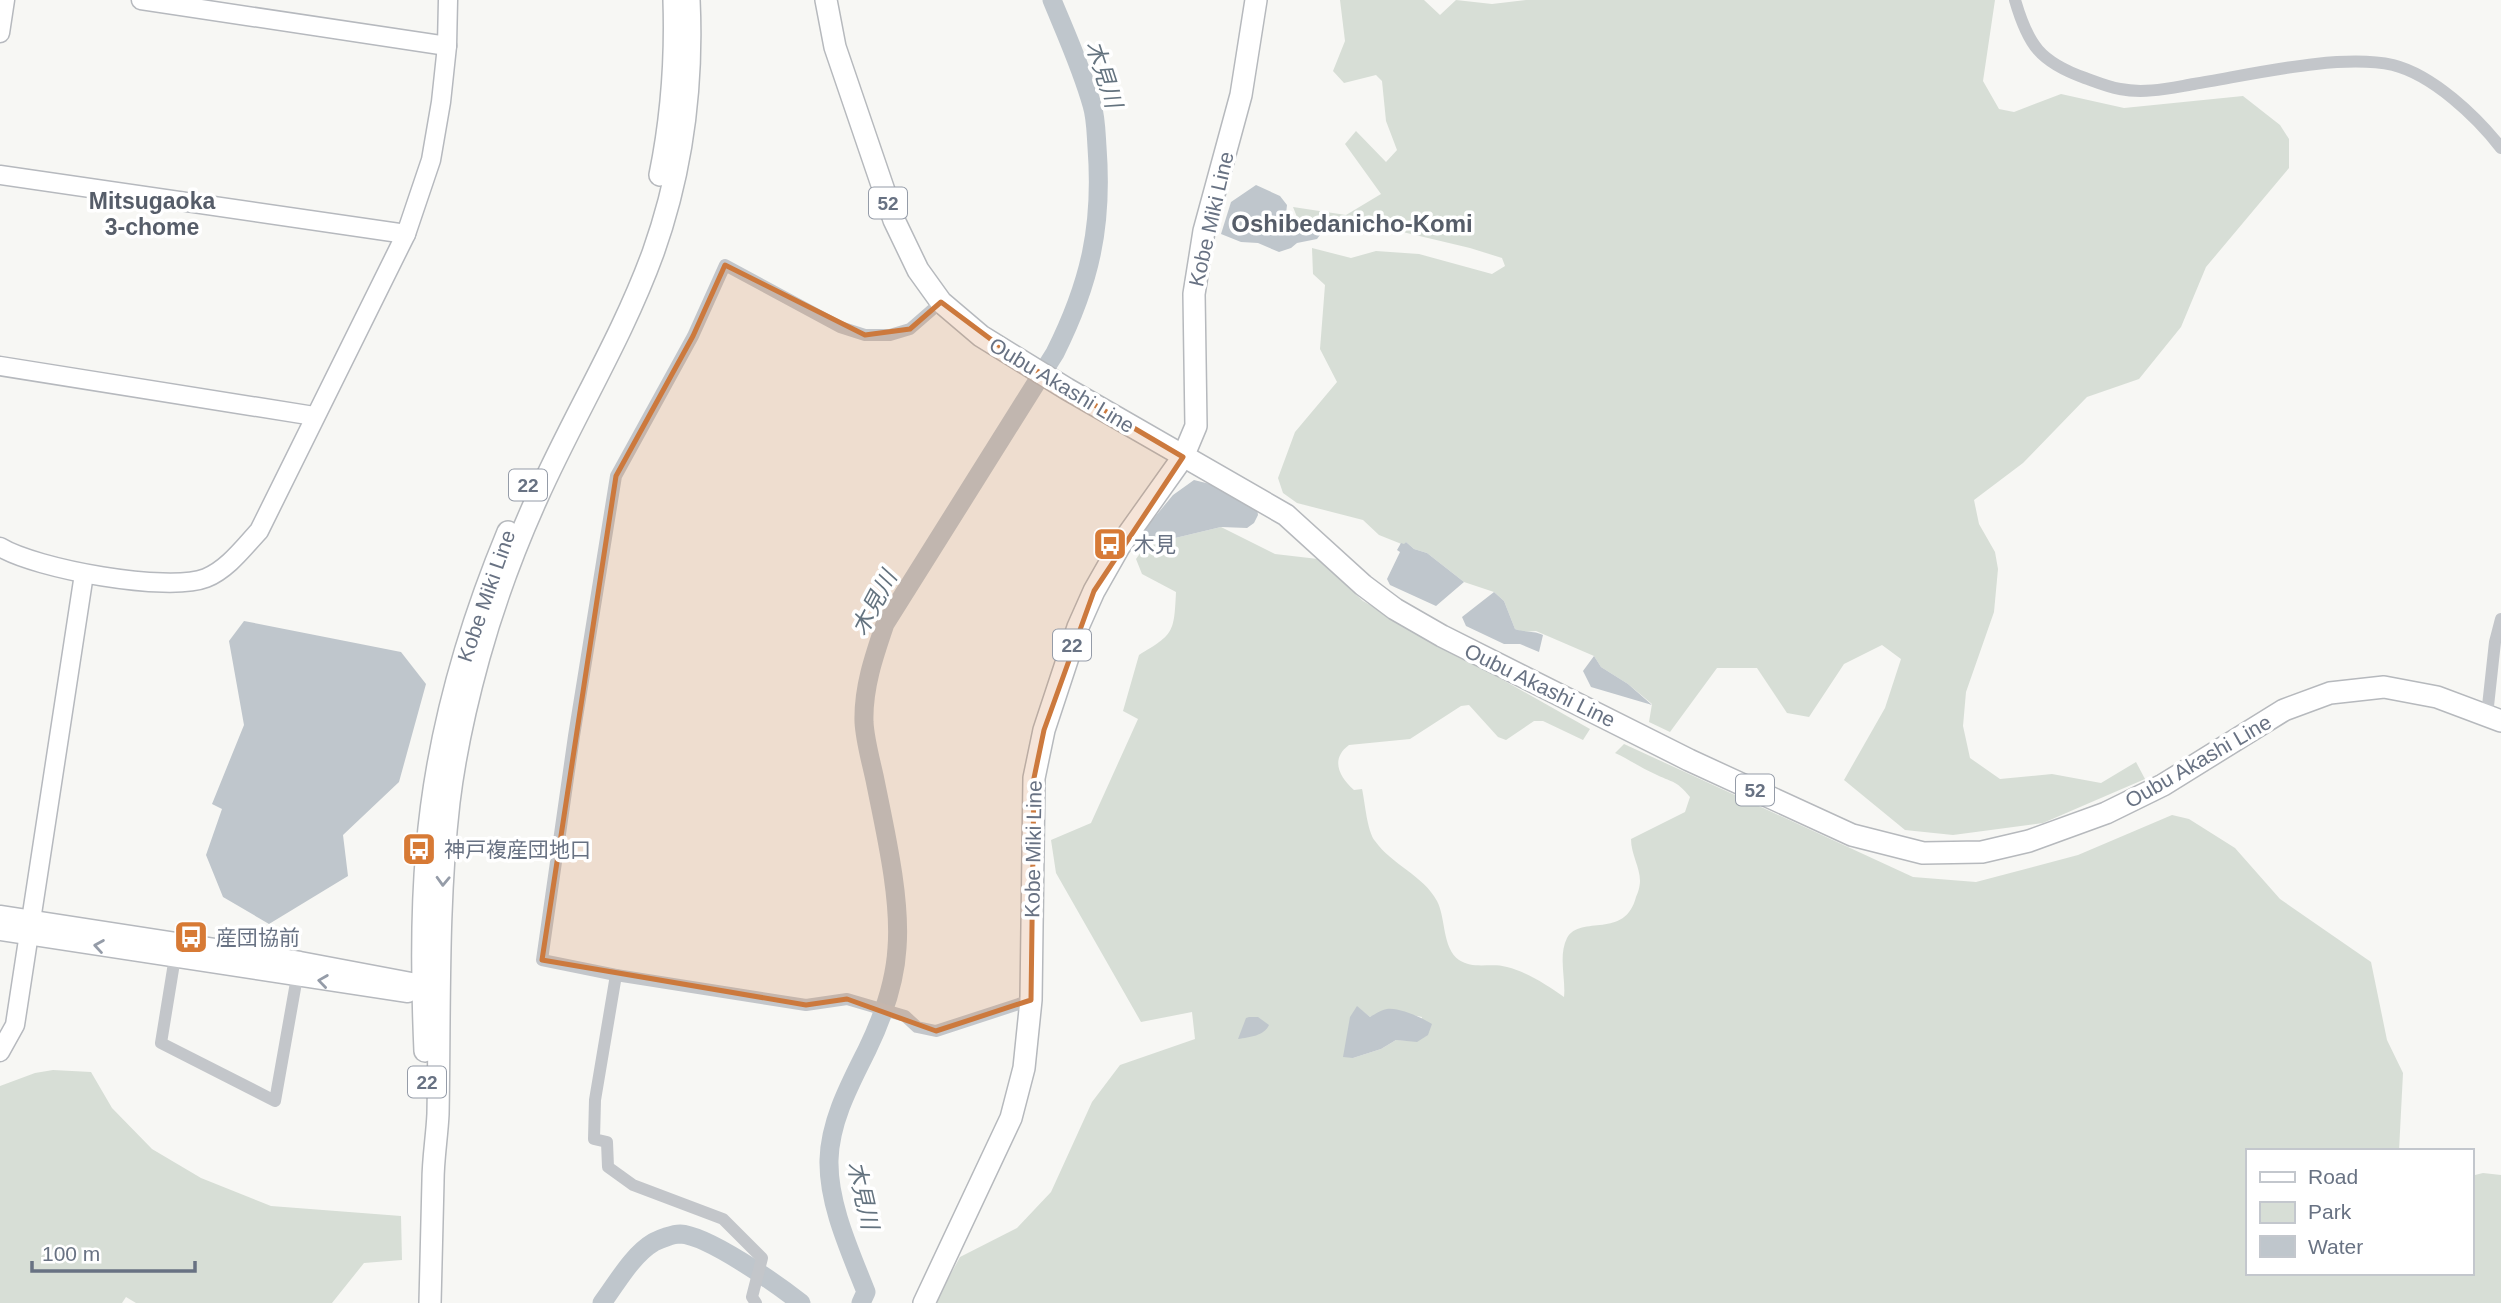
<svg xmlns="http://www.w3.org/2000/svg" width="2501" height="1303" viewBox="0 0 2501 1303" font-family="Arial,'Noto Sans JP',sans-serif">
  <style>
    .green { fill: #d7ded6; fill-rule: evenodd }
    .water { fill: #bfc6cc }
    .lines { fill: none; stroke-linecap: round; stroke-linejoin: round }
    .river { stroke: #bfc6cc; stroke-width: 19 }
    .secondary-casing { stroke: #b6b9be; stroke-width: 21 }
    .primary-casing { stroke: #b6b9bd; stroke-width: 24 }
    .street { stroke: #c3c6ca; stroke-width: 12 }
    .secondary { stroke: #fff; stroke-width: 18 }
    .primary { stroke: #fff; stroke-width: 21 }
    .oneway { stroke: #959ca8 }
    .marked { fill: #cc793d; fill-opacity: 0.2; stroke: #cc793d; stroke-width: 5; stroke-linejoin: round }
    .labels { text-anchor: middle; dominant-baseline: central; stroke-width: 7; stroke-linejoin: round; paint-order: stroke }
    .shield { fill: #fff; stroke: #959ca8; stroke-width: 2 }
    .shield-label { font-size: 19px; font-weight: bold; fill: #687283 }
    .street-label { font-size: 21px; fill: #687283; stroke: #fff }
    .poi-label { font-size: 21px; fill: #687283; stroke: #fff; text-anchor: start }
    .water-label { font-size: 23px; font-style: italic; fill: #64737f; stroke: #fff }
    .neighbourhood-label { font-size: 23px; font-weight: bold; fill: #565d69; stroke: #fff }
    .quarter-label { font-size: 24px; font-weight: bold; fill: #565d69; stroke: #fff }
  </style>
  <rect width="100%" height="100%" fill="#f7f7f4"/>
  <g class="green">
    <polygon points="1340,0 1424,0 1440,15 1456,0 1492,4 1526,0 1995,0 1983,81 1999,109 2014,112 2061,94 2124,108 2243,96 2280,125 2289,139 2289,168 2206,267 2181,327 2139,379 2087,397 2023,463 1974,500 1979,524 1995,552 1998,569 1994,612 1966,692 1963,726 1970,758 2000,779 2052,774 2101,783 2136,762 2145,779 2043,823 1953,835 1905,830 1844,780 1885,708 1901,659 1882,645 1844,664 1809,717 1787,713 1757,668 1717,668 1670,732 1649,722 1652,704 1628,684 1601,667 1594,656 1536,631 1523,632 1515,629 1504,601 1494,592 1464,582 1427,553 1414,549 1406,542 1404,545 1379,535 1363,520 1297,503 1283,493 1278,478 1295,432 1337,382 1320,349 1325,285 1313,274 1312,248 1351,258 1376,251 1419,254 1492,274 1505,266 1502,258 1470,248 1390,229 1334,232 1299,222 1293,207 1346,215 1381,194 1345,144 1356,131 1386,162 1397,150 1386,121 1382,81 1376,75 1344,83 1333,71 1345,41"/>
    <path d="M 1221,527 L 1275,554 L 1318,559 L 1363,601 L 1590,729 L 1583,740 L 1543,721 L 1534,721 L 1506,740 L 1498,737 L 1469,705 L 1461,706 L 1410,739 L 1349,745 C 1330,759 1339,777 1354,790 L 1362,789 C 1365,802 1367,831 1375,841 C 1392,865 1423,875 1437,901 C 1446,918 1442,948 1459,960 C 1475,970 1491,962 1507,967 C 1527,972 1547,985 1564,997 C 1566,979 1558,956 1567,938 C 1581,914 1625,940 1636,897 C 1638,893 1640,886 1640,881 C 1640,867 1631,854 1631,839 L 1685,812 L 1690,797 C 1677,781 1674,783 1657,775 C 1643,769 1630,760 1615,753 L 1624,744 L 1913,877 L 1976,882 L 2078,855 L 2172,815 L 2189,819 L 2235,848 L 2280,899 L 2371,962 L 2387,1040 L 2403,1073 L 2399,1151 L 2247,1151 L 2247,1273 L 2471,1273 L 2471,1176 L 2483,1173 L 2501,1175 L 2501,1303 L 935,1303 L 960,1257 L 1017,1228 L 1051,1192 L 1092,1102 L 1120,1065 L 1195,1039 L 1192,1012 L 1141,1022 L 1056,873 L 1051,840 L 1091,823 L 1138,719 L 1123,711 L 1139,655 C 1174,634 1174,633 1176,592 L 1142,574 L 1136,559 L 1146,545 ZM 1357,1007 L 1370,1017 C 1395,1005 1397,1013 1422,1017 L 1417,1041 L 1396,1040 L 1381,1049 L 1353,1058 Z"/>
    <polygon points="53,1070 91,1072 112,1108 152,1149 201,1178 271,1206 401,1216 402,1260 364,1263 332,1303 136,1303 126,1297 122,1303 0,1303 0,1086 35,1073"/>
  </g>
  <g class="water">
    <polygon points="1256,185 1280,196 1287,205 1286,214 1293,224 1309,228 1320,235 1317,239 1297,243 1291,248 1279,252 1258,243 1241,242 1221,234 1231,202"/>
    <polygon points="1194,480 1214,485 1257,508 1258,515 1254,523 1247,528 1221,527 1146,545 1139,536 1173,495"/>
    <polygon points="1406,542 1414,549 1427,553 1464,582 1436,606 1390,585 1387,579 1400,552 1397,550 1401,543 1404,544"/>
    <path d="M 1494,592 L 1504,601 L 1515,629 C 1525,633 1534,630 1543,635 L 1539,652 L 1520,644 L 1504,644 L 1466,626 L 1462,617 Z"/>
    <polygon points="244,621 401,652 426,684 399,782 343,835 348,876 269,924 223,897 206,855 222,809 212,804 244,725 229,641"/>
    <polygon points="1594,656 1601,667 1628,684 1652,705 1591,687 1583,671"/>
    <path d="M 1357,1006 L 1370,1017 C 1375,1014 1381,1010 1387,1009 C 1398,1007 1423,1018 1432,1024 L 1428,1035 L 1417,1042 L 1396,1040 L 1381,1049 L 1353,1058 L 1343,1057 L 1350,1017 Z"/>
    <path d="M 1249,1017 L 1258,1017 L 1269,1025 C 1264,1036 1250,1037 1238,1039 L 1246,1018 Z"/>
  </g>
  <g class="lines">
    <g class="river">
      <path d="M 602,1303 C 617,1283 632,1255 654,1242 C 660,1239 673,1234 680,1234 C 708,1235 778,1285 801,1303"/>
      <path d="M 861,1303 L 866,1292 C 850,1251 828,1204 829,1160 C 830,1121 850,1084 867,1050 C 882,1019 895,983 897,948 C 901,898 885,830 875,780 C 871,761 865,741 864,722 C 863,688 874,656 885,624 L 1055,353 C 1090,283 1103,226 1097,147 C 1096,133 1096,118 1092,105 C 1082,69 1066,34 1052,0"/>
    </g>
    <g class="secondary-casing">
      <g id="secondary">
        <polyline points="141,0 447,46"/>
        <polyline points="0,33 5,0"/>
        <polyline points="0,175 406,234"/>
        <polyline points="0,366 314,416"/>
        <path d="M 0,547 C 36,569 168,593 206,578 C 228,569 244,547 259,531 L 406,234 L 431,160 L 441,102 L 447,46 L 448,0"/>
        <polyline points="0,915 300,961 422,984 434,989"/>
        <polyline points="0,931 408,993"/>
        <polyline points="0,1052 15,1025 84,574"/>
      </g>
    </g>
    <g class="primary-casing">
      <g id="primary">
        <polyline points="826,0 835,47 894,220 918,270 941,302 981,336 1067,389 1286,515 1363,585 1395,609 1442,636 1689,760 1852,835 1923,853 1982,852 2029,841 2106,813 2163,785 2284,710 2330,693 2384,687 2437,697 2501,721"/>
        <path d="M 660,175 C 672,116 676,59 674,0"/>
        <path d="M 425,1051 C 422,984 421,916 427,849 C 436,740 466,633 508,532"/>
        <path d="M 430,1303 C 431,1262 432,1222 433,1181 C 433,1159 437,1136 438,1114 C 440,1010 437,906 449,802 C 455,753 466,704 479,657 C 494,603 514,549 537,498 C 574,415 622,338 653,253 C 682,172 693,86 689,0"/>
        <polyline points="924,1303 1011,1118 1024,1068 1031,1000 1034,778 1044,730 1078,627 1094,591 1119,547 1183,457 1196,426 1194,294 1204,231 1241,95 1256,0"/>
      </g>
    </g>
    <g class="street">
      <path d="M 2015,0 C 2028,45 2040,62 2085,78 C 2096,82 2108,87 2120,89 C 2145,94 2170,88 2194,84 C 2250,75 2339,53 2393,65 C 2433,75 2477,117 2501,148"/>
      <polyline points="941,302 910,329 890,335 865,335 840,327 725,265 693,336 616,476 574,736 542,960 616,975 806,1005 847,999 905,1016 917,1027 936,1031 1031,1000"/>
      <polyline points="2487,715 2495,642 2501,619"/>
      <polyline points="175,957 161,1043 275,1101 297,977"/>
      <polyline points="616,975 595,1100 594,1139 607,1142 608,1167 633,1185 723,1219 762,1258 752,1297 756,1303"/>
    </g>
    <use href="#secondary" class="secondary"/>
    <use href="#primary" class="primary"/>
  </g>
  <defs><path id="oneway-chevron" d="M-2-3.5L2.5 0L-2 3.5" fill="none" stroke-width="1.6" stroke-linecap="round" stroke-linejoin="round" transform="scale(1.75)"/></defs>
  <g class="oneway">
    <use href="#oneway-chevron" transform="translate(443 881) rotate(92)"/>
    <use href="#oneway-chevron" transform="translate(99 946) rotate(-171)"/>
    <use href="#oneway-chevron" transform="translate(323 981) rotate(-172)"/>
  </g>
  <path class="marked" d="M 725,265 L 865,335 L 910,329 L 941,302 L 1020,361 L 1183,457 L 1094,591 L 1044,730 L 1034,778 L 1031,1000 L 936,1031 L 847,999 L 806,1005 L 542,960 L 616,476 L 693,336 Z"/>
  <defs>
    <g id="bus-square" transform="scale(1.75)"><rect x="-9" y="-9" width="18" height="18" rx="4" fill="#d77a35" stroke="#fff"/><path d="M-5-6H5V4H4V6H2V4H-2V6H-4V4H-5ZM-3.5-4V0h7V-4ZM-3.5 1.2v1.5H-2V1.2ZM2 1.2v1.5H3.5V1.2Z" fill="#fff"/></g>
  </defs>
  <g fill-rule="evenodd">
    <use href="#bus-square" x="1110" y="544"/>
    <use href="#bus-square" x="419" y="849"/>
    <use href="#bus-square" x="191" y="937"/>
  </g>
  <g class="labels">
    <g class="shield">
      <rect x="869" y="187.5" width="38" height="31" rx="5"/>
      <rect x="509" y="469.5" width="38" height="31" rx="5"/>
      <rect x="1053" y="629.5" width="38" height="31" rx="5"/>
      <rect x="1736" y="774.5" width="38" height="31" rx="5"/>
      <rect x="408" y="1066.5" width="38" height="31" rx="5"/>
    </g>
    <g class="shield-label">
      <text x="888" y="203">52</text>
      <text x="528" y="485">22</text>
      <text x="1072" y="645">22</text>
      <text x="1755" y="790">52</text>
      <text x="427" y="1082">22</text>
    </g>
    <g class="street-label">
      <text transform="translate(1211 219) rotate(-77)">Kobe Miki Line</text>
      <text transform="translate(1062 385) rotate(31)">Oubu Akashi Line</text>
      <text transform="translate(486 596) rotate(-71)">Kobe Miki Line</text>
      <text transform="translate(1540 685) rotate(26)">Oubu Akashi Line</text>
      <text transform="translate(2198 761) rotate(-30)">Oubu Akashi Line</text>
      <text transform="translate(1033 849) rotate(-89)">Kobe Miki Line</text>
    </g>
    <g class="poi-label">
      <text x="1134" y="544">木見</text>
      <text x="444" y="849">神戸複産団地口</text>
      <text x="216" y="937">産団協前</text>
    </g>
    <g class="water-label">
      <text transform="translate(1104 74) rotate(72)">木見川</text>
      <text transform="translate(874 603) rotate(-62)">木見川</text>
      <text transform="translate(863 1195) rotate(77)">木見川</text>
    </g>
    <g class="neighbourhood-label">
      <text x="152" y="201">Mitsugaoka<tspan x="152" dy="26">3-chome</tspan></text>
    </g>
    <g class="quarter-label">
      <text x="1352" y="223">Oshibedanicho-Komi</text>
    </g>
  </g>
  <rect x="2246" y="1149" width="228" height="126" fill="#ffffff" stroke="#c3c7cd" stroke-width="2"/>
  <rect x="2260" y="1172" width="35" height="10" fill="#ffffff" stroke="#c3c7cd" stroke-width="2"/>
  <text x="2308" y="1184" font-size="21" fill="#687283">Road</text>
  <rect x="2260" y="1202" width="35" height="21" fill="#d7ded6" stroke="#c3c7cd" stroke-width="2"/>
  <text x="2308" y="1219" font-size="21" fill="#687283">Park</text>
  <rect x="2260" y="1236" width="35" height="21" fill="#bfc6cc" stroke="#c3c7cd" stroke-width="2"/>
  <text x="2308" y="1254" font-size="21" fill="#687283">Water</text>
  <path d="M32 1261v10h163v-10" fill="none" stroke="#687283" stroke-width="3.5"/>
  <text x="42" y="1261" font-size="21" fill="#687283" stroke="#ffffff" stroke-width="5" paint-order="stroke">100 m</text>
</svg>
